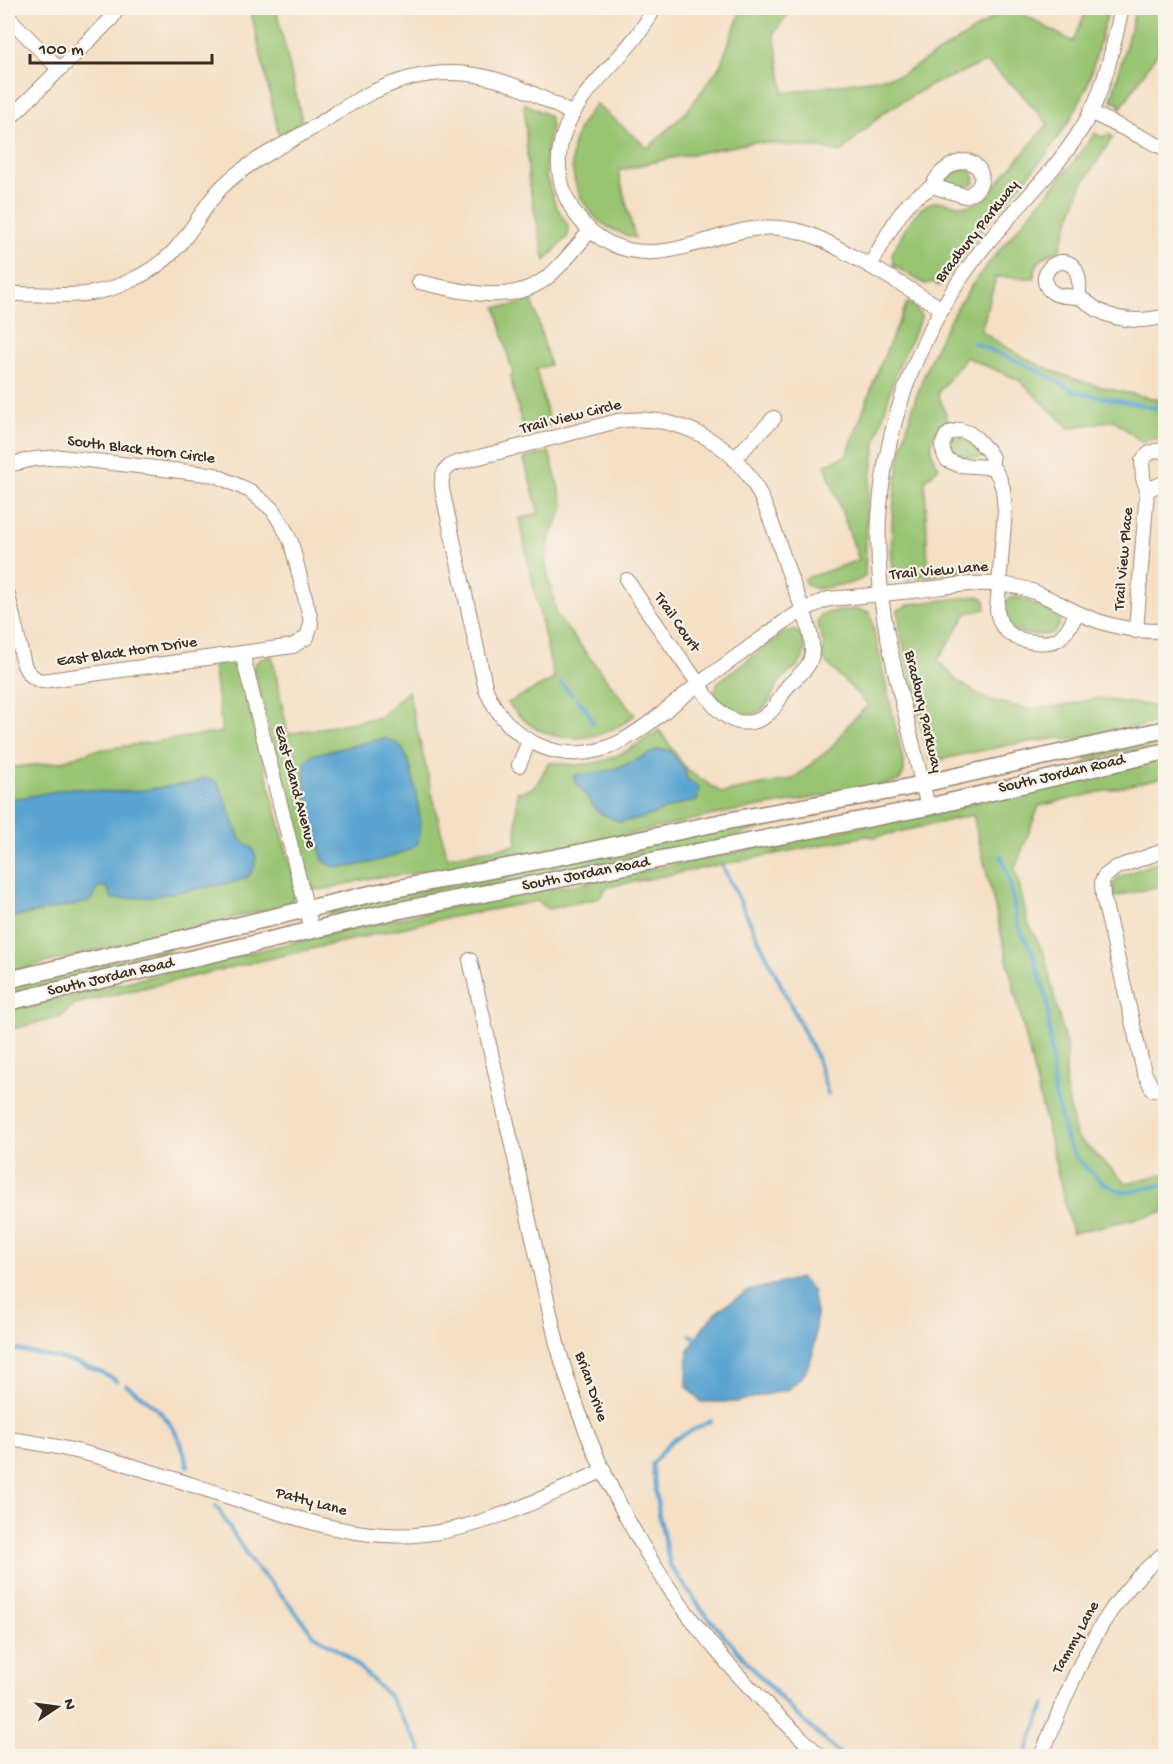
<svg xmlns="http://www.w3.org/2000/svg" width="1173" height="1764" viewBox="0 0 1173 1764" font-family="'Gochi Hand',sans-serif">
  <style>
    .green { fill: #98c472; stroke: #6a7748; stroke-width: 1.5 }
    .water { fill: #59a3d0; stroke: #4a6677; stroke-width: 1.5 }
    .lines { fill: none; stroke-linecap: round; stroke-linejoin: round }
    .stream { stroke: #59a3d0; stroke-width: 4 }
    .minor-casing { stroke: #988472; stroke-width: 16 }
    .major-casing { stroke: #988472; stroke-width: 19 }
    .minor { stroke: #fff; stroke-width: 14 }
    .major { stroke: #fff; stroke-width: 16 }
    .labels { text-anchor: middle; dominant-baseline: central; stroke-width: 4.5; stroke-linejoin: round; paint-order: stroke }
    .street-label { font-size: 16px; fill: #3b2a1e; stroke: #f7f3e8 }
  </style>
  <rect width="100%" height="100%" fill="#f7f3e8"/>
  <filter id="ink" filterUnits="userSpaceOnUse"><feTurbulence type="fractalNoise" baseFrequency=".0167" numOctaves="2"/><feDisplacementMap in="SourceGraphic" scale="12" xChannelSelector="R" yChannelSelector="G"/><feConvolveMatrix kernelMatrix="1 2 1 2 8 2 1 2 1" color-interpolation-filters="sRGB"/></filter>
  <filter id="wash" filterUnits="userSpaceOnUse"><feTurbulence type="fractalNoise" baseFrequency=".008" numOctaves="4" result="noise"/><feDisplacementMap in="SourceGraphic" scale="24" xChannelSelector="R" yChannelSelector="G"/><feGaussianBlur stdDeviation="1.35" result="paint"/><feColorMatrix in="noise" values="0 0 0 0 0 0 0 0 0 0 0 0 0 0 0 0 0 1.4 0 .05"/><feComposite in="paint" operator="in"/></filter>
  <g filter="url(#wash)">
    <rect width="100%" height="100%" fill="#f5dfc5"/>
    <g class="green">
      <polygon points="250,8 276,8 302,121 279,135"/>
      <path d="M 742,8 L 796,8 L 788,14 L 774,33 L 784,93 L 901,75 L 972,32 L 1006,8 L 1012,8 L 1073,42 L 1087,8 L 1109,8 L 1087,87 L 1070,120 L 1045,156 L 978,234 L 942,284 L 938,286 L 934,282 L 925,284 L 894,266 L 892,254 C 902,235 917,197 944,202 C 962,205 968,210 984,199 L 1048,124 L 1019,91 L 986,62 L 929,86 L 884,112 L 840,153 L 822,148 L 754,142 L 661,160 L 618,171 L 635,238 C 622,234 608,229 598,220 C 574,197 565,161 578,131 C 582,121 589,112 596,104 L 648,148 L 688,110 L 720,66 Z"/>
      <polygon points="1136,8 1161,8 1158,52 1120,109 1118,103 1111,101"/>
      <polygon points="524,103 549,116 551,126 546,152 546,176 555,204 568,226 568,236 545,261 529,185"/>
      <path d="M 1095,133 L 1101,137 L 1109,135 L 1113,137 L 1081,186 L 1059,251 C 1045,253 1034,263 1034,278 L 996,277 L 981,331 C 1005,347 1031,363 1058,373 C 1091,386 1127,393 1161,400 L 1165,385 L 1165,440 L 1151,439 L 1143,443 L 1114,420 L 1069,428 L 1019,380 L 966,357 L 938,393 L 948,421 C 929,431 927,451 939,467 L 925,481 L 928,568 L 985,563 L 980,570 L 907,578 L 901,572 L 895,575 C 888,553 893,507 896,484 C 906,411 933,337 977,278 C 1015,228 1059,185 1095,133 Z"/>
      <path d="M 967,168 C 973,171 976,177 974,183 C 965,190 957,185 947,183 L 945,180 C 951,173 958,169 967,168 Z"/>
      <polygon points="532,300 550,365 536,369 550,425 524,432 510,376 513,375 496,307 511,306"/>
      <polygon points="907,303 912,305 921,316 920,320 896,372 877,437 867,504 865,577 853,583 816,589 806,584 804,579 859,560 825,465 847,455 879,368"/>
      <path d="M 960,437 C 969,440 980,449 982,457 L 980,458 L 954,456 C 950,450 948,445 953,439 Z"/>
      <path d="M 549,452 L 564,507 L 550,537 L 545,562 L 557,616 L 635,715 C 593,748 541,747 508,703 L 554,679 L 519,519 L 539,513 L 524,459 Z"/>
      <polygon points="978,596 985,600 986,609 967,613 938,660 957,681 986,699 1027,709 1062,706 1097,698 1157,707 1165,705 1165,721 1092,737 1068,740 1059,738 1008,745 934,761 930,759 927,751 900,630 898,610 911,604"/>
      <path d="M 1016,597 L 1031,602 L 1059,616 L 1060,624 L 1053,633 C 1042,636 1025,636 1014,630 C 1001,621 998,599 1016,597 Z"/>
      <path d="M 856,609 L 869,612 L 871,617 L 904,765 L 904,772 L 899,781 L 802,800 L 723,813 L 613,838 L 449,870 L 371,878 L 326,889 L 317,890 L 310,887 L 253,669 C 256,659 262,658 272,656 L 288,734 L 380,717 L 408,691 L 447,857 L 516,845 L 517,792 C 540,791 538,778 549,763 C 558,762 568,765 577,765 C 610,764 633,748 659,730 L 687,770 L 722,793 L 793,779 L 831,748 L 848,725 L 868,705 L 822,658 L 824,644 L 817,622 L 821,615 L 825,613 Z"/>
      <path d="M 792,630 C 808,633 807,654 799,664 C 794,671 787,674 781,680 C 775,687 772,697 767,704 C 751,726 722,711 715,691 L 718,682 L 787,631 Z"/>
      <path d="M 227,663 L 239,670 L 295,883 C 296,894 295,900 285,905 L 8,972 L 8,768 L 60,762 L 92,751 L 222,732 L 213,665 Z"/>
      <polygon points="1165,736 1165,744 1087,761 1085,758 1085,755"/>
      <polygon points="1165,759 1165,777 1039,806 1015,868 1028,923 1044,953 1067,1050 1065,1085 1076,1136 1126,1183 1165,1174 1165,1212 1072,1233 973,815 876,837 866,836 607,887 599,898 548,909 537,901 436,920 74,1004 61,1017 8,1030 8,1010 341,931 446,908 609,878 938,811"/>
      <polygon points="818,812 819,815 792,820 717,841 346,914 327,913 379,898 721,829"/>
      <polygon points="1165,859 1165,885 1113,897 1113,885 1118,877"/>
      <polygon points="169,947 170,950 110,971 8,995 8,987"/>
    </g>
    <g class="water">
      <path d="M 385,738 C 390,740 398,743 401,747 C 412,761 425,826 418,842 C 413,854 354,868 340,867 C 334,867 327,864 323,860 C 318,839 298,780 306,762 C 307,759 310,757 312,755 Z"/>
      <path d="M 657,750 L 669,750 L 685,770 L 687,779 L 699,787 L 697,801 L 683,803 L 643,818 L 620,822 L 598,812 L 574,780 L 574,775 C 607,775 628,764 657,750 Z"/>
      <polygon points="203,778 214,780 220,787 240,839 253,849 256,857 254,868 249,876 236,882 150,897 112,899 107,887 97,887 95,895 89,902 8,918 8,800 73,788 110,792 134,791 194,783"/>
      <polygon points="800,1278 812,1290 816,1314 814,1350 805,1373 789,1389 735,1402 701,1402 687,1386 688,1351 705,1325 721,1308 749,1291"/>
    </g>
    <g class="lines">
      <g class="stream">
        <polyline points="974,343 1035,369 1076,392 1166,410"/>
        <polyline points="561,683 572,695"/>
        <polyline points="577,699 586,708 593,723"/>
        <polyline points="1001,856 1009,878 1017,922 1026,942 1032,951 1047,999 1054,1091 1064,1132 1069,1146 1077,1158 1084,1166 1102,1182 1119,1191 1129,1192 1166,1184"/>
        <polyline points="723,867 817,1058 828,1094"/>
        <polyline points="690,1335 700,1340"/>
        <path d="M 8,1348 C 48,1357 81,1359 117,1381"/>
        <path d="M 126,1385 C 147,1399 168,1415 179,1439 C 183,1447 185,1457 188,1466"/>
        <polyline points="711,1421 671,1441 652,1464 659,1515 670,1565 702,1610 756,1672 796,1714 842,1756"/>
        <polyline points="216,1506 252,1563 286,1600 313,1634 346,1655 388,1695 419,1745 423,1756"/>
        <polyline points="1025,1756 1045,1704"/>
      </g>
    </g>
  </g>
  <g filter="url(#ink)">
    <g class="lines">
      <g class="minor-casing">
        <g id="minor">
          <path d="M 654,8 C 633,54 580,85 564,133 C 555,157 558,185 571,207 C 581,224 593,235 611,244 C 672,272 727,218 788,229 C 815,233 836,247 859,260 C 887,275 914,292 941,308"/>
          <polyline points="8,17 59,69"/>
          <polyline points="1090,112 1166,149"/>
          <polyline points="8,120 111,19 118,8"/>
          <path d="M 870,266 C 882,245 893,221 909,203 C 915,196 924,193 931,187 C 934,184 936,179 939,175 C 947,167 964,155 975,165 C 988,176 980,192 965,196 L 932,186"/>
          <path d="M 419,282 C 462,291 511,307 549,276 C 564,263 577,246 590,231"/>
          <path d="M 8,294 C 53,293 89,302 132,280 C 149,272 167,260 179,245 C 195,227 205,204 222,187 C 246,163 280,147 309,130 C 331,117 352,101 375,91 C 448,56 507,76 572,114"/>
          <path d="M 1078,297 C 1081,285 1079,260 1061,262 C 1045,264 1039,283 1052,292 C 1060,298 1070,295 1079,298 C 1086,300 1092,307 1098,310 C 1119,322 1143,322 1166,316"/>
          <polyline points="734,459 774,418"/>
          <path d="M 8,465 L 34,459 L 61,457 L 215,475 L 250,491 L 272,509 L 283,526 L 291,542 L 310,617 L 311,624 L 307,637 L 293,646 L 42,681 C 33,679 28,674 24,665 L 8,595"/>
          <path d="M 992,466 L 987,467 L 959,465 L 947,460 L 944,454 L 942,446 L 946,436 L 950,433 L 960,430 L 969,433 L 976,438 L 988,451 L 992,458 L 992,466 L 999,477 L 1003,489 L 1005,510 L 997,610 C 1000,632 1014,640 1035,642 C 1043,643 1051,643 1058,639 C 1067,633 1072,622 1077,613"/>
          <polyline points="1147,490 1166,482"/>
          <path d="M 627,580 C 647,612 669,642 691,673 C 702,688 713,709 729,718 C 742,726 760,723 770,712 C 778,705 781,694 788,686 C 799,674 812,668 812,650 C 813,630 797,596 790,576 C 780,548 772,518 758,491 C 732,440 674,413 618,421 L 456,463 C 441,469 440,480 443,494 L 486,690 C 509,743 564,769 618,743 C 647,728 673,703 699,684 C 727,663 756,643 784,622 C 798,613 813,604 829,599 C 857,596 885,594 912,591 C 945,587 980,580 1013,586 C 1036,590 1056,602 1076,612 C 1106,626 1133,632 1166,631"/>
          <path d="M 1136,631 L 1147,490 L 1143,478 L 1142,461 C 1148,452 1155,449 1166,451"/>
          <polyline points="242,653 312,930"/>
          <polyline points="519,765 529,741"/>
          <path d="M 928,807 C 918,767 909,728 899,688 C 891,653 882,617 880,581 C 870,465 906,350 976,257 C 1013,208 1063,167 1091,112 C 1107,79 1114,42 1122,8"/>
          <polyline points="1104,877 1102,882 1103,896 1144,1072 1153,1090"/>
          <polyline points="1104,877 1115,868 1166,850"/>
          <path d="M 470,960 L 557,1344 C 591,1467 653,1583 739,1676 C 765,1704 793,1730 820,1756"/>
          <path d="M 8,1439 C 88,1448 163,1476 239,1500 C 299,1519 362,1542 425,1534 C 488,1527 547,1496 604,1470"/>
          <path d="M 1041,1756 C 1072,1682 1099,1603 1166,1552"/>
        </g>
      </g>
      <g class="major-casing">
        <g id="major">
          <polyline points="8,980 379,892 573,854 727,821 900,789 1166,729"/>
          <polyline points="8,1002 385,913 928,807 1166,751"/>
        </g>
      </g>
      <use href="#minor" class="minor"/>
      <use href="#major" class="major"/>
    </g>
  </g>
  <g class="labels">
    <g class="street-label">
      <text transform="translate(978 232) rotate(-52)">Bradbury Parkway</text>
      <text transform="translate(571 418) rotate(-14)">Trail View Circle</text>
      <text transform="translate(141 451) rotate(7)">South Black Horn Circle</text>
      <text transform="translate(1125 559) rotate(-85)">Trail View Place</text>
      <text transform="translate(939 572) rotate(-5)">Trail View Lane</text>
      <text transform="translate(676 623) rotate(55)">Trail Court</text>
      <text transform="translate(127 653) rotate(-8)">East Black Horn Drive</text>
      <text transform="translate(922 712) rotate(77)">Bradbury Parkway</text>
      <text transform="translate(1062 775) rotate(-13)">South Jordan Road</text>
      <text transform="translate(294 787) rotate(75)">East Eland Avenue</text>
      <text transform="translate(586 875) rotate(-11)">South Jordan Road</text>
      <text transform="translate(111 978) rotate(-13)">South Jordan Road</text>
      <text transform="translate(590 1387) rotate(71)">Brian Drive</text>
      <text transform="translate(311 1503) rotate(15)">Patty Lane</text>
      <text transform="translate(1077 1638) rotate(-61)">Tammy Lane</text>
    </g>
  </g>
  <rect width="1173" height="1764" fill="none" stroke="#f7f3e8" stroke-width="30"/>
  <g transform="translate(57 1707) rotate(77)" stroke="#f7f3e8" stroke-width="4.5" paint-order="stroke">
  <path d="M0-4.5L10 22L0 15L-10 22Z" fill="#3b2a1e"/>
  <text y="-9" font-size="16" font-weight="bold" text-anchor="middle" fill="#3b2a1e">N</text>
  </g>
  <path d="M30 54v9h182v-9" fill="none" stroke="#3b2a1e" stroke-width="3"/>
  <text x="39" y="54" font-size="18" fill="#3b2a1e" stroke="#f7f3e8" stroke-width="4.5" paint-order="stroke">100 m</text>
</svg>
